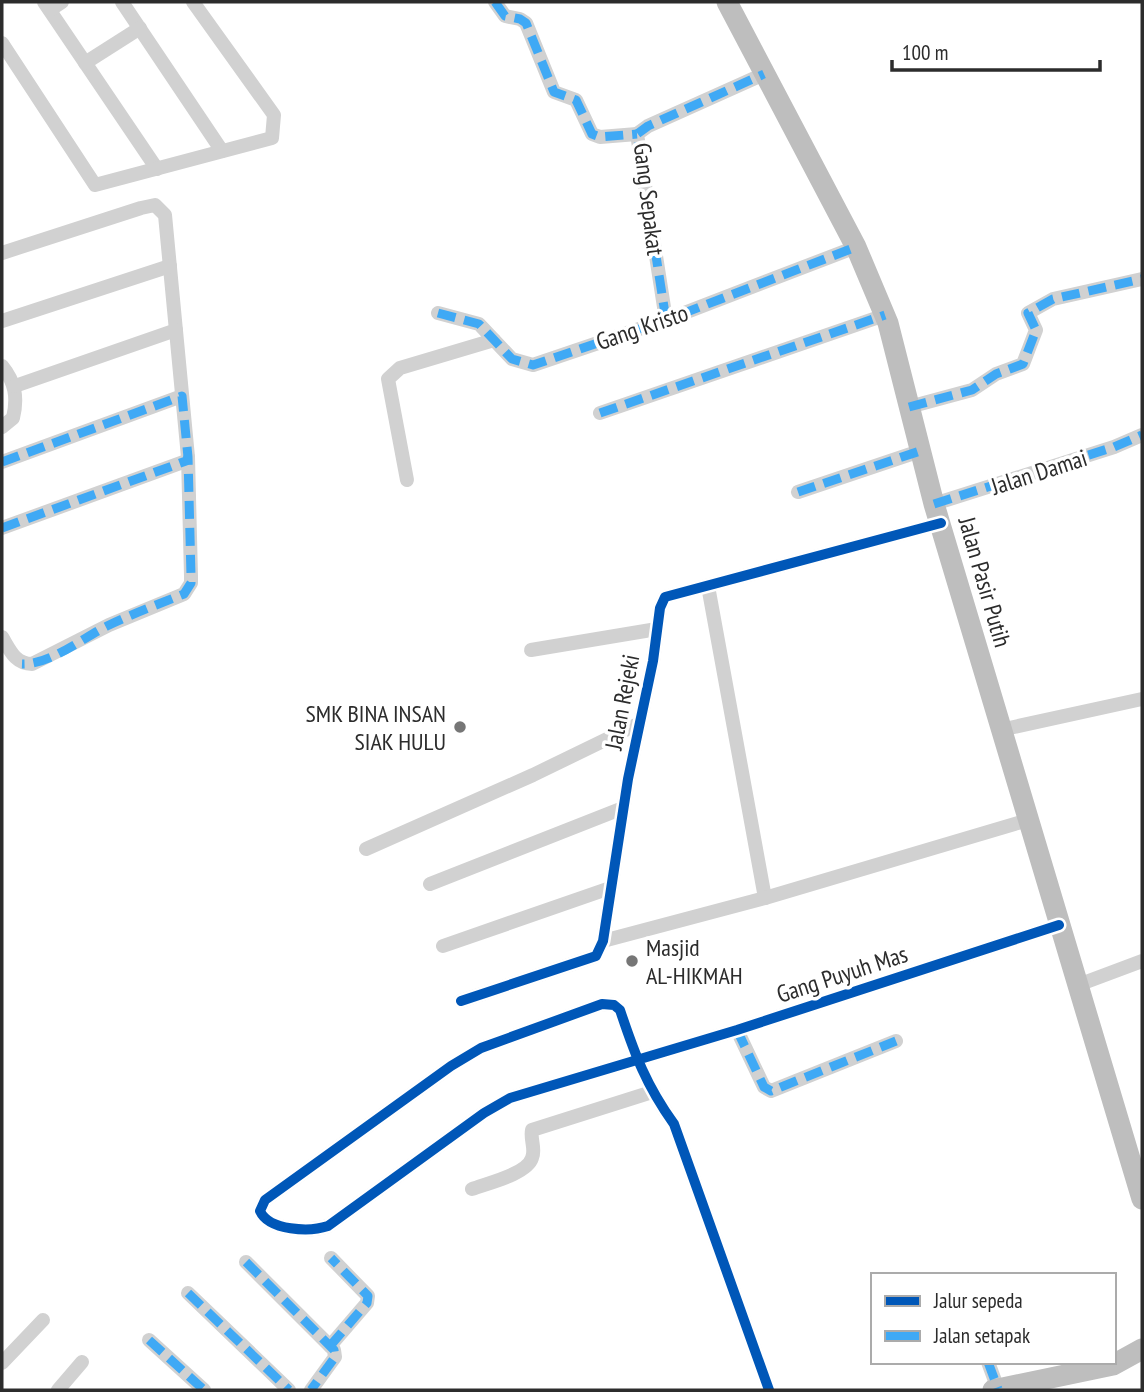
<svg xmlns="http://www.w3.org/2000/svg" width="1144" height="1392" viewBox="0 0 1144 1392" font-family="'PT Sans Narrow',sans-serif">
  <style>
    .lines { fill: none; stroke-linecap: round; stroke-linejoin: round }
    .minor { stroke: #d1d1d1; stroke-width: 14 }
    .highway { stroke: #bebebe; stroke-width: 21 }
    .quiet { stroke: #3fa9f5; stroke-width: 9; stroke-dasharray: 18 9; stroke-linecap: butt }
    .cycleway-casing { stroke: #fff; stroke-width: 15 }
    .cycleway { stroke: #0057b8; stroke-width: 10 }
    .poi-dot { fill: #767676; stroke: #fff; stroke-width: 2.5 }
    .labels { text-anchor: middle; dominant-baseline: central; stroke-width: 7; stroke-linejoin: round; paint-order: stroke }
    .street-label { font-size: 24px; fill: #2c2c2c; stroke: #fff }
    .poi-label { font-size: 24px; fill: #2c2c2c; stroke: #fff; text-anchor: end }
  </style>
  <rect width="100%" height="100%" fill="#fff"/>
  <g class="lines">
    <g class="minor">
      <polyline points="44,2 157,169"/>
      <polyline points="122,2 222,151"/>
      <polyline points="495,2 505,16 520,19 526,23 554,92 576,100 592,134 600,137 637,134"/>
      <polyline points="50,10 62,2"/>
      <polyline points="2,43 95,185 272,138 274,115 193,2"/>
      <polyline points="85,63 140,28"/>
      <path d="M 2,253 L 141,208 L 155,205 L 165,215 L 188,457 L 191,576 L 191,583 L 184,594 L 109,625 L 32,664 C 15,664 10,650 2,637"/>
      <polyline points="438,313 479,324 512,359 533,365 666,320 856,247"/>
      <polyline points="666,320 637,134 648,126 764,74"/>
      <polyline points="2,321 170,266"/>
      <path d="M 2,366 C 15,382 18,397 13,418 L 2,427"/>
      <polyline points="15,386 176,330"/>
      <polyline points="909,407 972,390 996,374 1023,364 1036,330 1028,313 1053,299 1142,279"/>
      <polyline points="600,413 885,315"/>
      <polyline points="2,462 182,396"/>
      <polyline points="407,480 388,379 400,368 494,340"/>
      <polyline points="798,492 920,451"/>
      <polyline points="934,504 1114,447 1142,435"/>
      <polyline points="2,528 186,461 188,457"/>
      <polyline points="708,586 765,898"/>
      <polyline points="531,650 657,629"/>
      <polyline points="1000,730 1142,699"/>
      <polyline points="366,849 533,775 640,723"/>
      <polyline points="430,884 623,808"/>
      <polyline points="603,941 765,898 1028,820"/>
      <polyline points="443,946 610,888"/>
      <polyline points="1078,985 1142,961"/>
      <polyline points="461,1001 596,956 603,941 628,779 653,661 660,608 665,597 941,523"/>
      <polyline points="737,1030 764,1087 771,1091 896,1041"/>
      <path d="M 472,1189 C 488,1183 527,1174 532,1158 C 536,1149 530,1140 532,1130 L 652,1092"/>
      <polyline points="246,1262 334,1350 335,1357 311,1390"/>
      <polyline points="188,1293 289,1390"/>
      <polyline points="149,1340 204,1390"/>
      <polyline points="330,1346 367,1303 368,1296 331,1258"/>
      <polyline points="988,1362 998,1389"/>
      <polyline points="2,1363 43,1320"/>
      <polyline points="58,1390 82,1362"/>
      <path d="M 769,1390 L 674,1124 C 646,1085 635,1055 620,1010 L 614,1005 L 602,1004 L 481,1048 L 451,1066 L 265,1200 L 260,1211 C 269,1231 310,1232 328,1226 L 484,1113 L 510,1098 L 737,1030 L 1059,925"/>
    </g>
    <g class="highway">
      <polyline points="727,2 856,247 888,323 934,504 1142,1199"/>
      <polyline points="993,1390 1113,1365 1142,1349"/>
    </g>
    <g class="quiet">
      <polyline points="495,2 505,16 520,19 526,23 554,92 576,100 592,134 600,137 637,134"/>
      <polyline points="438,313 479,324 512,359 533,365 666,320 856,247"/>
      <polyline points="666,320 637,134 648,126 764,74"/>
      <polyline points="909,407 972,390 996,374 1023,364 1036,330 1028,313 1053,299 1142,279"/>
      <polyline points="600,413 885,315"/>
      <path d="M 2,462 L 182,396 L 188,457 L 191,576 L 191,583 L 184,594 C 159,604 132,614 107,626 C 83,638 49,665 22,664"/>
      <polyline points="798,492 920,451"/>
      <polyline points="934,504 1114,447 1142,435"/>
      <polyline points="2,528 186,461 188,457"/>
      <polyline points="737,1030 764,1087 771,1091 896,1041"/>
      <polyline points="246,1262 334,1350 335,1357 311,1390"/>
      <polyline points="188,1293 289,1390"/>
      <polyline points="149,1340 204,1390"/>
      <polyline points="330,1346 367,1303 368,1296 331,1258"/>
      <polyline points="988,1362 998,1389"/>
    </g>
    <g class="cycleway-casing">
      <g id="cycleway">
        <polyline points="461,1001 596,956 603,941 628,779 653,661 660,608 665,597 941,523"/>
        <path d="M 769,1390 L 674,1124 C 646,1085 635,1055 620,1010 L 614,1005 L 602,1004 L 481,1048 L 451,1066 L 265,1200 L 260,1211 C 269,1231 310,1232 328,1226 L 484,1113 L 510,1098 L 737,1030 L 1059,925"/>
      </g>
    </g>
    <use href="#cycleway" class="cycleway"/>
  </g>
  <g class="poi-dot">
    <circle cx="460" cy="727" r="7"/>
    <circle cx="632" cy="961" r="7"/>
  </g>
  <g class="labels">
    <g class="street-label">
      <text transform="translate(649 199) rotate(83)">Gang Sepakat</text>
      <text transform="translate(642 327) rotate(-19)">Gang Kristo</text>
      <text transform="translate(1039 472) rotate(-18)">Jalan Damai</text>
      <text transform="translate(985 582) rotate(74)">Jalan Pasir Putih</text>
      <text transform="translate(622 702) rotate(-79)">Jalan Rejeki</text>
      <text transform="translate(842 974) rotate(-18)">Gang Puyuh Mas</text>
    </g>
    <g class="poi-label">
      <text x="446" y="713">SMK BINA INSAN<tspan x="446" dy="28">SIAK HULU</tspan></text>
      <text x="646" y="947" text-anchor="start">Masjid<tspan x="646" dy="28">AL-HIKMAH</tspan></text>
    </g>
  </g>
  <rect width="1144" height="1392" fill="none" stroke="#2c2c2c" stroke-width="7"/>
  <rect x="871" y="1273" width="245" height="91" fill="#ffffff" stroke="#ababab" stroke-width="2"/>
  <rect x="885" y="1296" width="35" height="10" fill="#0057b8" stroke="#ababab" stroke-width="2"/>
  <text x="934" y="1308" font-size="21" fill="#2c2c2c">Jalur sepeda</text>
  <rect x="885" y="1331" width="35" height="10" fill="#3fa9f5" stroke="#ababab" stroke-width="2"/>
  <text x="934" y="1343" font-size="21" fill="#2c2c2c">Jalan setapak</text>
  <path d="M892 60v10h208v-10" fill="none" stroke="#2c2c2c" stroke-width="3.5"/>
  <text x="902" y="60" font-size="21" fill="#2c2c2c" stroke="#ffffff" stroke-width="5" paint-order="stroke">100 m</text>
</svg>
